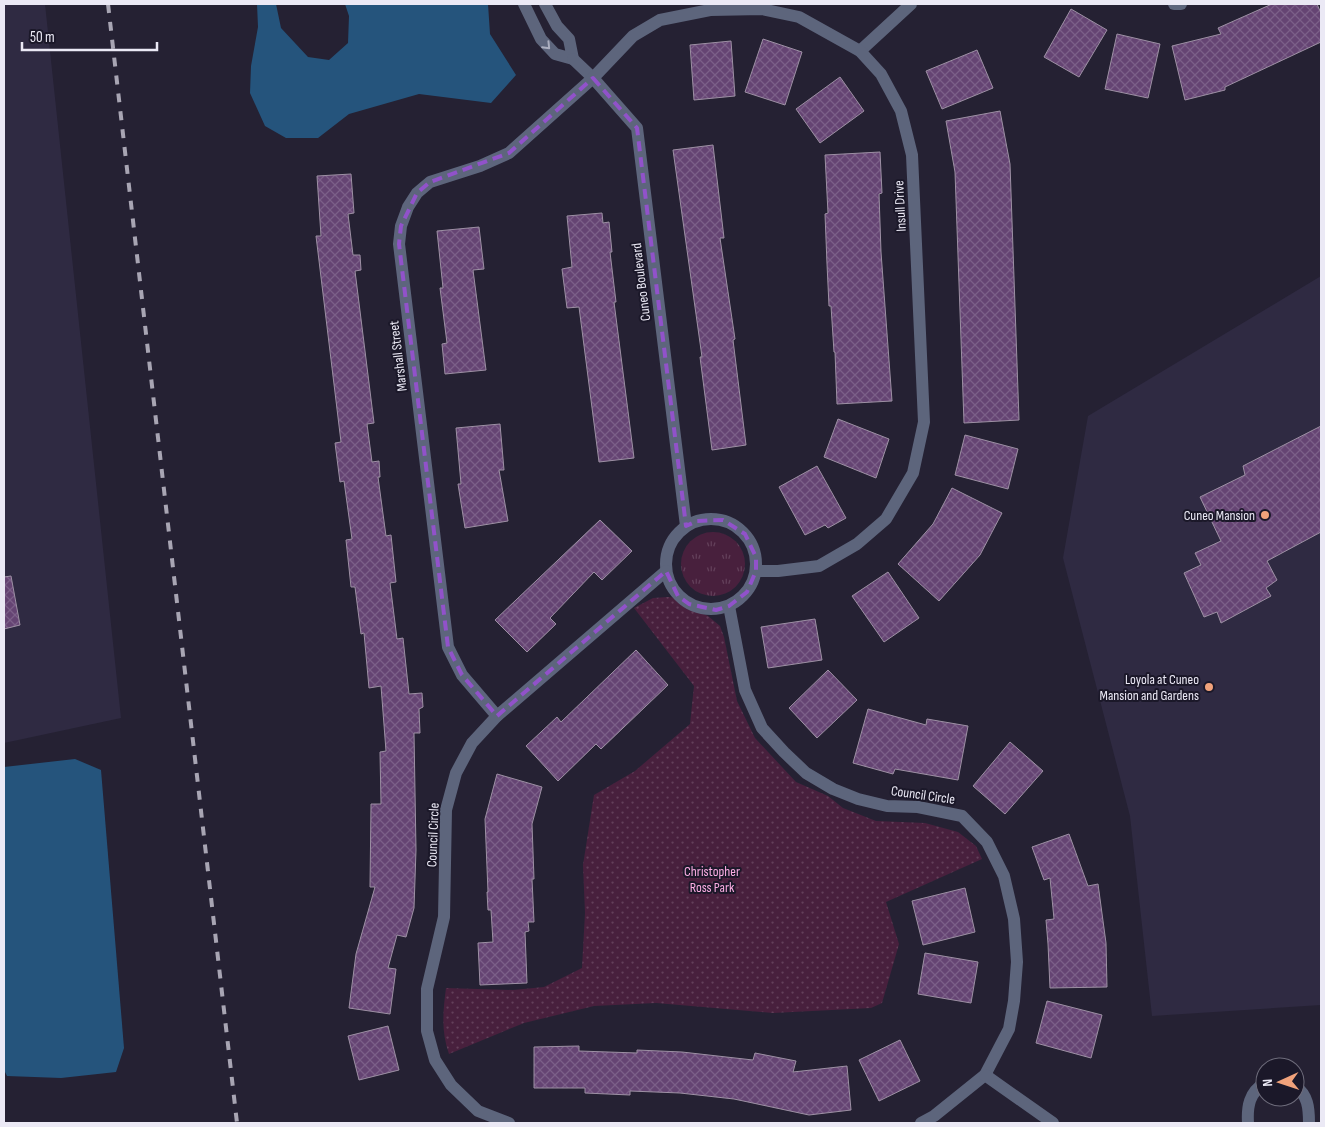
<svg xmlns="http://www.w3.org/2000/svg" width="1325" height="1127" viewBox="0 0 1325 1127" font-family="'Sofia Sans Condensed',sans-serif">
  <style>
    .built { fill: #2f2a42 }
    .grass { fill: url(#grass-tufts) }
    .park { fill: url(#park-dots) }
    .water { fill: #25547c }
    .building { fill: url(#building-cross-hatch); stroke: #9d90a4 }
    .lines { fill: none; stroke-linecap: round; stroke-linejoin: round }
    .minor { stroke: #5d657c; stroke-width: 12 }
    .rail { stroke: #a8a5b3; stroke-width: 4; stroke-dasharray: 9 9; stroke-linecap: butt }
    .oneway { stroke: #abaebf }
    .marked { fill: none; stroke: #9152ca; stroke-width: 4; stroke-dasharray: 10 6; stroke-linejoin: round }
    .poi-dot { fill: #f1a27b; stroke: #1b1829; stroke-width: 2 }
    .labels { text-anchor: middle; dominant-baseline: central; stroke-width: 4; stroke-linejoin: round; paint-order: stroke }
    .street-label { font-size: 14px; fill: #ebe9f5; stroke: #1b1829 }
    .poi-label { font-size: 14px; fill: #ebe9f5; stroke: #1b1829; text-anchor: end }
    .park-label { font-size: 14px; fill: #fbade3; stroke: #1b1829 }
  </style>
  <defs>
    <pattern id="grass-tufts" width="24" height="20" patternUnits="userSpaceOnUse" patternTransform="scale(1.25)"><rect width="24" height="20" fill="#48203d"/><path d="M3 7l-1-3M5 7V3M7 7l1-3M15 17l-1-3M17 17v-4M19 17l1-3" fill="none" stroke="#63405a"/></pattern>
    <pattern id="park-dots" width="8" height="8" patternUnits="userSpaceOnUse" patternTransform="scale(1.25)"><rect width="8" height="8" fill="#48203d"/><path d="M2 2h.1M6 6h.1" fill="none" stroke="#63405a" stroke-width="1.8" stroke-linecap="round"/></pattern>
    <pattern id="building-cross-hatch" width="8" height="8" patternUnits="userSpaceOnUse" patternTransform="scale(1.25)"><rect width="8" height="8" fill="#654473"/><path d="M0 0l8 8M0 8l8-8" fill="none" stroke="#7b5f88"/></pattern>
  </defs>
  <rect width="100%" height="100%" fill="#252133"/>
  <g class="built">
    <polygon points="4,4 45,4 121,718 4,743"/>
    <polygon points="1321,276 1321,1005 1152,1016 1130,816 1063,558 1088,416"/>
  </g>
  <circle class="grass" cx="713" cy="564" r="32"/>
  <path class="park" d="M 668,597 L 677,598 L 690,608 L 708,616 L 720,626 L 724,637 L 737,701 L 755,738 L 796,782 L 828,796 L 843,808 L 876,821 L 925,823 L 958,832 L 976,846 L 982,859 L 886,902 L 899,944 L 882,1003 L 871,1008 L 773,1013 L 656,1003 L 594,1006 L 524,1023 L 449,1054 C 441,1032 443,1011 446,988 L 513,990 L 544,987 L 582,968 L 585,913 L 583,865 L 594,795 L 635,771 L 690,724 L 694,686 L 634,608 L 653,598 Z"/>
  <g class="water">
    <polygon points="257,4 276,4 281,28 308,57 329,60 348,43 349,16 345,4 488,4 490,34 516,75 491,103 419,94 349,114 318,138 286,138 265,126 250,93 251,66 258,27"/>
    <polygon points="75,759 101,770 124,1048 116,1072 61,1078 7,1076 4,1070 4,767"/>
  </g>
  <g class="building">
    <polygon points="1272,4 1317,4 1321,13 1321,42 1225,87 1225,90 1185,100 1172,46 1221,34 1218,28"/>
    <polygon points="1071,9 1107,30 1079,77 1044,57"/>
    <polygon points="1117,34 1160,44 1148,98 1105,89"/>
    <polygon points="763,39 802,52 785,105 745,92"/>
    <polygon points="731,41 735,96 694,100 690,45"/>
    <polygon points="977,50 993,88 942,109 926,71"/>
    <polygon points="840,77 864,111 820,143 796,109"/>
    <polygon points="1000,111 1010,164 1019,420 964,423 955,172 946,121"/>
    <polygon points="713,145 724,238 720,238 735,339 733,340 746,445 712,450 700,357 702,357 673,150"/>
    <polygon points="880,152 882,193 879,194 881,252 892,401 837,404 835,352 834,352 831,306 829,306 827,264 825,214 828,213 825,155"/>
    <polygon points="351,174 354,213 348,214 353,255 360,255 361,270 355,271 374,423 367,424 372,462 379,461 380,477 378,477 386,536 391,535 396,582 390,583 397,639 403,638 409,694 422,693 423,707 419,709 420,733 414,733 416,850 414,908 406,937 397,935 388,968 396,969 390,1014 349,1008 356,954 375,887 370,887 371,804 381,804 380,752 386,751 381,686 369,688 364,633 361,634 355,587 351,587 346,540 352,539 344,481 340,482 335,443 341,442 316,236 321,236 317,176"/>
    <polygon points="602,213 603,223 609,222 612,252 610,252 616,302 614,302 634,458 599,462 579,307 567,308 562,269 572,267 567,216"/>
    <polygon points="479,227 484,269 473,270 486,370 445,374 442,344 447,343 440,288 443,288 437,231"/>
    <polygon points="838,419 889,439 876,478 824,457"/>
    <polygon points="500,424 504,470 499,470 508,521 465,528 458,484 461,484 456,428"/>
    <polygon points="1321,426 1321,532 1267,561 1277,580 1266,588 1271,596 1221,623 1217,612 1204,617 1184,573 1201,565 1195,553 1221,541 1200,497 1245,475 1243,466"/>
    <polygon points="965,435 1018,449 1008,489 955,475"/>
    <polygon points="817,466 846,518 828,528 825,525 805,535 779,487"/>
    <polygon points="952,488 1002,513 980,555 939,601 898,564 933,524"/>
    <polygon points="600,520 632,551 602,580 594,572 550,618 556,624 527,652 495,620"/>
    <polygon points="888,572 919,618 884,642 852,596"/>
    <polygon points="11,576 20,625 4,629 4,577"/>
    <polygon points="815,619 822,660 768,668 761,627"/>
    <polygon points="636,650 668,685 601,749 596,744 558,781 526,746 557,717 561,722"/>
    <polygon points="828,670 857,700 817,738 789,708"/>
    <polygon points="868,709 926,725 927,719 968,726 958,780 895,769 893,774 853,763"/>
    <polygon points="1010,742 1043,771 1005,814 973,786"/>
    <polygon points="497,774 542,787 532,824 534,879 532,879 534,922 528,922 529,931 525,932 527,983 480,985 478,943 493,942 491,910 488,910 487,892 488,892 485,819"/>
    <polygon points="1069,834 1088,886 1098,884 1106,943 1107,987 1050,988 1048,944 1046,920 1054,919 1050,878 1044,880 1032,847"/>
    <polygon points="965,888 975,932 923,945 912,901"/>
    <polygon points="925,953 978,962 971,1003 918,994"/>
    <polygon points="1047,1001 1102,1015 1091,1058 1036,1043"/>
    <polygon points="388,1026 399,1070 359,1080 348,1036"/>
    <polygon points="900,1040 920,1081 879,1101 859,1060"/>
    <polygon points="579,1046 579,1051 637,1053 637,1050 682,1052 753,1060 755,1053 796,1061 793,1072 847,1066 851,1110 809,1115 734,1099 680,1093 630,1091 630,1095 585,1093 585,1088 534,1088 534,1047"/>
  </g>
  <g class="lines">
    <g class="minor">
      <polyline points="524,4 541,39 555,54 573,59 569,39 557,26 545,4"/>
      <polyline points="1174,4 1181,4"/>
      <polyline points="860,51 911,4"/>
      <polyline points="573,59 593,78 637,128 686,526"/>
      <circle cx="711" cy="564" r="45"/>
      <polyline points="729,606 745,690 762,728 784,752 806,773 833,789 858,799 887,806 918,807 962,816 987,842 1004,876 1014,919 1017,962 1014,1001 1009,1029 985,1075 934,1116 921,1123"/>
      <polyline points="497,716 462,675 448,647 399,244 401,226 408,207 417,193 430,182 480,166 509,153 593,78 633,36 660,20 710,10 762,9 799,17 860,51 881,74 901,111 912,155 924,422 913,473 886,519 857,544 819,566 778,571 756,571"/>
      <polyline points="985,1075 1053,1123"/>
      <path d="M 1295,1086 C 1308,1095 1309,1108 1309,1123"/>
      <polyline points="509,1123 478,1111 451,1085 435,1060 427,1031 427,989 444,917 446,810 456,773 472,743 497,716 666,571"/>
      <path d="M 1248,1123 C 1247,1107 1249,1092 1265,1083"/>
    </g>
    <polyline class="rail" points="108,4 237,1123"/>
  </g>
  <defs><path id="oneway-chevron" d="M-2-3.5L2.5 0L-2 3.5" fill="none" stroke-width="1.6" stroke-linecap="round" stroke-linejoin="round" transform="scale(1.25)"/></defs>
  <use class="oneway" href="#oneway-chevron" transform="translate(547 46) rotate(46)"/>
  <path class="marked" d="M 593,78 L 637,128 L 686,526 L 697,521 L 723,520 L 745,534 L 756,557 L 756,571 L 747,592 L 729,606 L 716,610 L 689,604 L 678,596 L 666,571 L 497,716 L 462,675 L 448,647 L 399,244 L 401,226 L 417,193 L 430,182 L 509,153 Z"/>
  <g class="poi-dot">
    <circle cx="1265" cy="515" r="5"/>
    <circle cx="1209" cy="687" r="5"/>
  </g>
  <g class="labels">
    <g class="street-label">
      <text transform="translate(900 206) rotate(-93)">Insull Drive</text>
      <text transform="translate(641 282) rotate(-97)">Cuneo Boulevard</text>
      <text transform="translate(398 356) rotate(-97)">Marshall Street</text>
      <text transform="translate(923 795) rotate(8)">Council Circle</text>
      <text transform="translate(433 835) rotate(-88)">Council Circle</text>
    </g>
    <g class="poi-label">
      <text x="1255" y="515">Cuneo Mansion</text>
      <text x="1199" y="679">Loyola at Cuneo<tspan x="1199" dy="16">Mansion and Gardens</tspan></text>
    </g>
    <g class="park-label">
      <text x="712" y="871">Christopher<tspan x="712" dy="16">Ross Park</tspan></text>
    </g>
  </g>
  <rect width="1325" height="1127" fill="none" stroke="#ebe9f5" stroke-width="10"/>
  <g transform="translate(1280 1082) rotate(267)"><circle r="24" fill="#1b1829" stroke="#6e6c7b"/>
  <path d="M0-4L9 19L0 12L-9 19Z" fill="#f1a27b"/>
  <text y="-8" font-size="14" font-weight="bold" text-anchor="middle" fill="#ebe9f5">N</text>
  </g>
  <path d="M22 42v8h135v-8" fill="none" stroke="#ebe9f5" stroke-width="2.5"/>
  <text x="30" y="42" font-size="15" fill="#ebe9f5" stroke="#1b1829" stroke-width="4" paint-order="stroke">50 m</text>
</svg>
